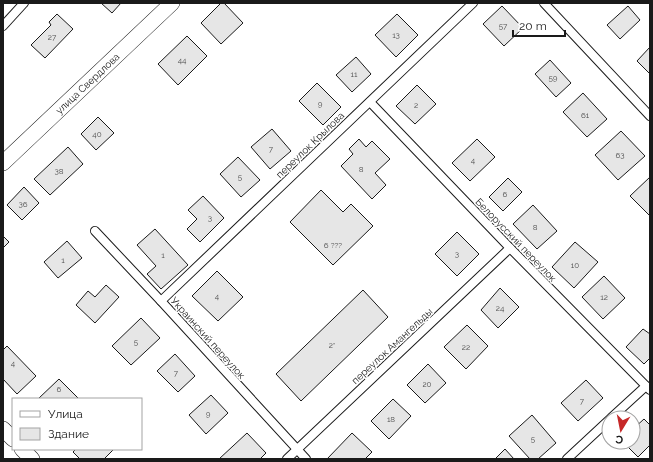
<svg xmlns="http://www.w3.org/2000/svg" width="653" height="462" viewBox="0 0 653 462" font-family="Raleway,sans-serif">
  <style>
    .building { fill: #e6e6e6; stroke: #1a1a1a }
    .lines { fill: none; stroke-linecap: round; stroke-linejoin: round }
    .lane-casing { stroke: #1a1a1a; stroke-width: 10 }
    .street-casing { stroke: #1a1a1a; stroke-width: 16 }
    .lane { stroke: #fff; stroke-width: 8 }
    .street { stroke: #fff; stroke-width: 15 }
    .labels { text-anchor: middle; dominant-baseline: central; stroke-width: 3; stroke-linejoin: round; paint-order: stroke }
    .number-label { font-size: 8px; fill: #4d4d4d }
    .street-label { font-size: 10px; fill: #1a1a1a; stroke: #fff }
  </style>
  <rect width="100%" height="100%" fill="#fff"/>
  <g class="building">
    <polygon points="101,3 121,3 112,13"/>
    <polygon points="221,3 224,3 243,23 221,44 201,23"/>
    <polygon points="502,6 523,28 504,46 483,24"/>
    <polygon points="628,6 640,20 620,39 607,25"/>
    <polygon points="57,14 73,29 45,58 31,45 51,25 49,22"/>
    <polygon points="397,14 418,35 396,57 375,35"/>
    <polygon points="187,36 207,56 178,85 158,64"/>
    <polygon points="650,47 650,74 637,61"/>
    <polygon points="356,57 371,74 352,92 336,75"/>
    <polygon points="550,60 571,83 556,97 535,74"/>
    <polygon points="317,83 341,107 323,125 299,101"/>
    <polygon points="417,85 436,104 415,124 396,106"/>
    <polygon points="583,93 607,119 587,137 563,112"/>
    <polygon points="98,117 114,133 96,150 81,134"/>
    <polygon points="272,129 291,151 270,169 251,147"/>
    <polygon points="621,131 645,156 618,180 595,155"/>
    <polygon points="359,139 366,147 372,141 390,159 375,173 386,185 372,199 341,166 353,154 349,149"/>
    <polygon points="477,139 495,157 470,181 452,163"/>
    <polygon points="68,147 83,164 50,195 34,179"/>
    <polygon points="238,157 260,180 241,197 220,174"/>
    <polygon points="650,177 650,216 630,196"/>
    <polygon points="508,178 522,192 503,211 489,197"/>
    <polygon points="24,187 39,203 22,220 7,205"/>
    <polygon points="321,190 343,212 351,204 373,226 333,265 290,222"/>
    <polygon points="203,196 224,218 200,242 187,229 197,219 188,210"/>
    <polygon points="533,205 557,231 537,249 513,224"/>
    <polygon points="155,229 188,265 161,289 147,274 156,266 137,245"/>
    <polygon points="457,232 479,254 457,276 435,254"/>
    <polygon points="3,236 9,242 3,248"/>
    <polygon points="67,241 82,258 58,278 44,262"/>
    <polygon points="575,242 598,262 574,288 552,267"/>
    <polygon points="217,271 243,297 218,321 192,296"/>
    <polygon points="604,276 625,298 603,319 582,297"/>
    <polygon points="106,285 119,297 95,323 76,305 88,291 95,297"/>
    <polygon points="500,288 519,307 498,328 481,310"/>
    <polygon points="363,290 388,317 301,401 276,374"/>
    <polygon points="141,318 160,338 131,365 112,346"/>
    <polygon points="467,325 488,346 466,369 444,347"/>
    <polygon points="643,329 650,334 650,358 644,364 626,347"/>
    <polygon points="7,346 36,376 17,394 3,379 3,350"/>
    <polygon points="175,354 195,376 178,392 157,371"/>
    <polygon points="428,364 446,383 425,403 407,385"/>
    <polygon points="59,379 79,399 38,399"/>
    <polygon points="586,380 603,398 578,421 561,403"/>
    <polygon points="211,395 228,413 206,434 189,415"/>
    <polygon points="393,399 411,416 389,439 371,421"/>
    <polygon points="532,415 556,443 538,459 530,459 509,436"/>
    <polygon points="644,419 650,425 650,445 638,457 623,442 633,442 633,429"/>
    <polygon points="247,433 266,453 260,459 219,459"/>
    <polygon points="352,433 372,452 365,459 327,459"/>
    <polygon points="76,449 114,449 104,459 80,459 73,452"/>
    <polygon points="505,449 514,459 495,459"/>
  </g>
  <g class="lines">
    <g class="lane-casing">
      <g id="lane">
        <polyline points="544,3 650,116"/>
        <polyline points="3,26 24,3"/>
        <polyline points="370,102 510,248 650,390"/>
        <polyline points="95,231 161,301 306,459"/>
        <polyline points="161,301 473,3"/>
        <polyline points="611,418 646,386"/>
        <polyline points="287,459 510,248"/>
        <polyline points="567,459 609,420"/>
      </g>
    </g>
    <g class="street-casing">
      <g id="street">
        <path id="s1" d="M 3,163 L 172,3"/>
        <polyline points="3,429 13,439"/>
        <polyline points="22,449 32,459"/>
      </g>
    </g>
    <use href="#lane" class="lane"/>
    <use href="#street" class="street"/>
  </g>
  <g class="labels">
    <g class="number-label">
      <text x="503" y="26">57</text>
      <text x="396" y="35">13</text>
      <text x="52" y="37">27</text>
      <text x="182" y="60">44</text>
      <text x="354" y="74">11</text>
      <text x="553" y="78">59</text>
      <text x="320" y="104">9</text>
      <text x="416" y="105">2</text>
      <text x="585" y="115">61</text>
      <text x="97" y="134">40</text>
      <text x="271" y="149">7</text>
      <text x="620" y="155">63</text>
      <text x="473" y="160">4</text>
      <text x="361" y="169">8</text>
      <text x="59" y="171">38</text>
      <text x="240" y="177">5</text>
      <text x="505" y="194">6</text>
      <text x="23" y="204">36</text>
      <text x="210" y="218">3</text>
      <text x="535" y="227">8</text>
      <text x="333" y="245">6 ???</text>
      <text x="457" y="254">3</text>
      <text x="163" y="255">1</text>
      <text x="63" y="260">1</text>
      <text x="575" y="265">10</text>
      <text x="217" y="296">4</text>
      <text x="604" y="297">12</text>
      <text x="500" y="308">24</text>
      <text x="136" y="342">5</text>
      <text x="332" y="345">2*</text>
      <text x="466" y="347">22</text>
      <text x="13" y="363">4</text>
      <text x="176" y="373">7</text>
      <text x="427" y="384">20</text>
      <text x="59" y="389">6</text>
      <text x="582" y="401">7</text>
      <text x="208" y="414">9</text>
      <text x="391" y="419">18</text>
      <text x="533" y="439">5</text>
    </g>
    <g class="street-label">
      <text stroke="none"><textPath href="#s1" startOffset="116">улица Свердлова</textPath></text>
      <text transform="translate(310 145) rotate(-44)">переулок Крылова</text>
      <text transform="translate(516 240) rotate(46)">Белорусский переулок</text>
      <text transform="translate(208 338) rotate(48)">Украинский переулок</text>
      <text transform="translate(392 346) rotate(-43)">переулок Амангельды</text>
    </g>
  </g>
  <rect width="653" height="462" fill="none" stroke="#1a1a1a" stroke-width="8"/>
  <rect x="12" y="398" width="130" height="52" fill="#ffffff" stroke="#a3a3a3"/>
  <rect x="20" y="411" width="20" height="6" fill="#ffffff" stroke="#a3a3a3"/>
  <text x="48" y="418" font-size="12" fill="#1a1a1a">Улица</text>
  <rect x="20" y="428" width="20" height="12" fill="#e6e6e6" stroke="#a3a3a3"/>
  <text x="48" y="438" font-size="12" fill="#1a1a1a">Здание</text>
  <g transform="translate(621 430) rotate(190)"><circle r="19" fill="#ffffff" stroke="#a3a3a3"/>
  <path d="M0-3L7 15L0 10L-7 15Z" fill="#c62828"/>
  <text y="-6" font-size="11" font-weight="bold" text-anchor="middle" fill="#1a1a1a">С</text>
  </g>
  <path d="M513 30v6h52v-6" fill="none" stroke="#1a1a1a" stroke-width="2"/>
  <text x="519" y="30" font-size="12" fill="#1a1a1a" stroke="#ffffff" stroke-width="3" paint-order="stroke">20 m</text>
</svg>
